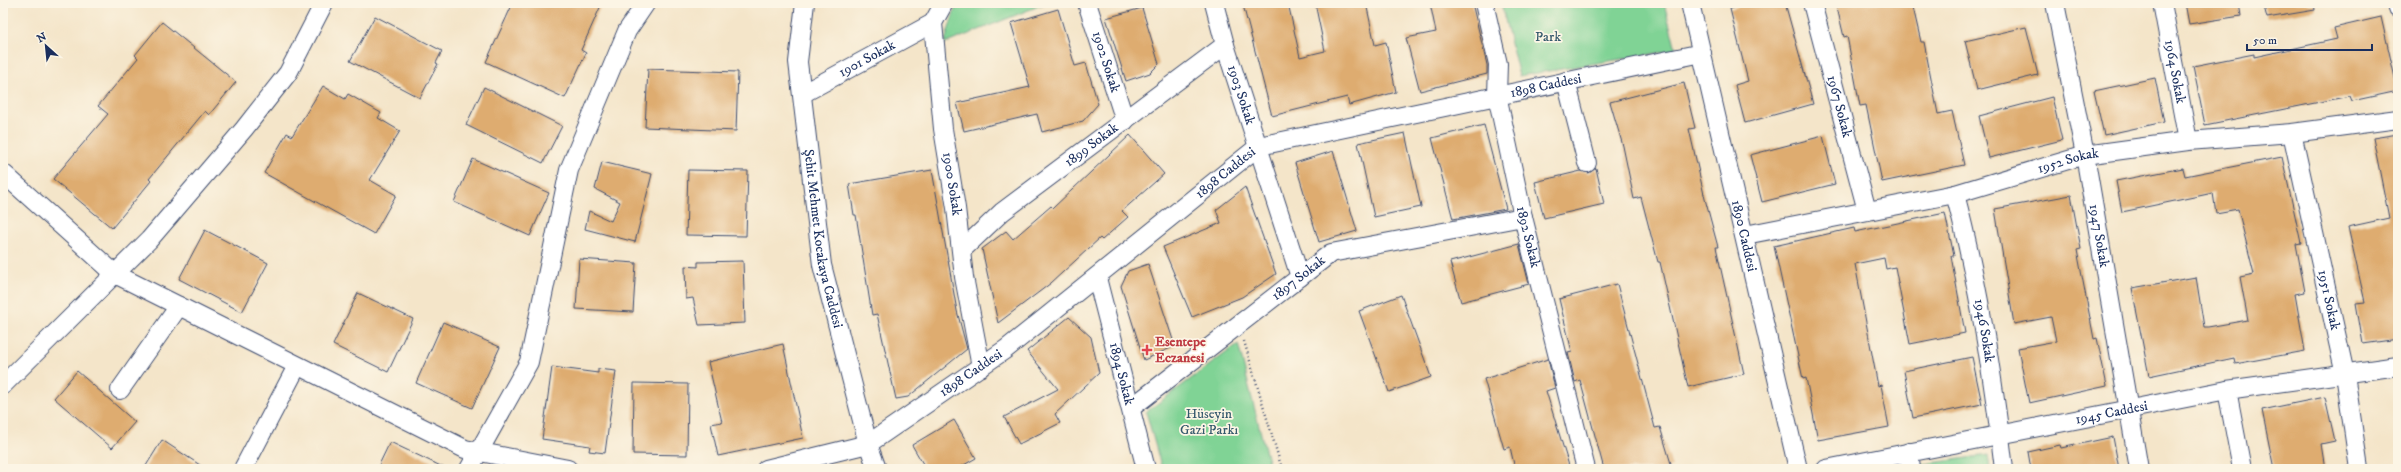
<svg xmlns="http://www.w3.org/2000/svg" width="2401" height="472" viewBox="0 0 2401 472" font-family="'IM FELL DW Pica',serif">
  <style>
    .green { fill: #80d395; stroke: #4e817a }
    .building { fill: #deac70 }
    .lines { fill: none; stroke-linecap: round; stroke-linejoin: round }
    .minor-casing { stroke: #3c4a6e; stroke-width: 20 }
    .path { stroke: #3c4a6e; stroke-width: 2.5; stroke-dasharray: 1 3; stroke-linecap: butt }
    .minor { stroke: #fff; stroke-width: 18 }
    .health-dot { fill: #e0444e; stroke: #fcf5e5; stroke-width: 1.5 }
    .labels { text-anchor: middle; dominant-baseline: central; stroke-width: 3.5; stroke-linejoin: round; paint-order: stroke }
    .park-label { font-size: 14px; fill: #34586c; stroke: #fcf5e5 }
    .street-label { font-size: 14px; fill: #1b2f5e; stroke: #fcf5e5 }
    .health-label { font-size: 14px; font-weight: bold; fill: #be3a42; stroke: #fcf5e5; text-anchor: start }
  </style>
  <rect width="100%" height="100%" fill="#fcf5e5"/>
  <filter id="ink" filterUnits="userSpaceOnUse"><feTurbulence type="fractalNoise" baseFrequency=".025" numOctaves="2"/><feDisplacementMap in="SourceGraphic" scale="8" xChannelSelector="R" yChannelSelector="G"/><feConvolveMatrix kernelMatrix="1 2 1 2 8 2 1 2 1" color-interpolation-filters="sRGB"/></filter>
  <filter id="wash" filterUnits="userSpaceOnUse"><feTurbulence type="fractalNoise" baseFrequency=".012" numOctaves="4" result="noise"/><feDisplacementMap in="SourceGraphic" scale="16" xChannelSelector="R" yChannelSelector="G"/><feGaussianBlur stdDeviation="0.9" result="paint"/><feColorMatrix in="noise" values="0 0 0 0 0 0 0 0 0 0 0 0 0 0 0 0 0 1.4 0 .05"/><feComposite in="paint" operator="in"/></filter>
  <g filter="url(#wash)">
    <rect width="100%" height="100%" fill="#f4e5c9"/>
    <g class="green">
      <polygon points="957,3 1046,3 944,44"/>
      <polygon points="1501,3 1664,3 1676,50 1519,76"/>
      <polygon points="1238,344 1270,469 1162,469 1146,412"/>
      <polygon points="1988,455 1990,469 1919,469 1918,465"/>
    </g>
    <g id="blocks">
      <g class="building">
        <polygon points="513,3 602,3 581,50 586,53 565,98 486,62"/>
        <polygon points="1251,3 1288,3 1300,57 1325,51 1315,3 1366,3 1375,45 1386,42 1396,92 1349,105 1347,97 1272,116 1243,5"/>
        <polygon points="1430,3 1472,3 1487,65 1487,74 1420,91 1406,38 1436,32"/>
        <polygon points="1751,3 1785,3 1813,104 1745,123 1735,85 1748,81 1730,9"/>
        <polygon points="1836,3 1912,3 1921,42 1924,42 1938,114 1952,111 1964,165 1882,182 1866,105 1860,106 1847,36 1844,37"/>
        <polygon points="2185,3 2239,3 2241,16 2189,24"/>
        <polygon points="2263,3 2314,3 2315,10 2267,18"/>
        <polygon points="1142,8 1159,64 1150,73 1126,81 1106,18"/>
        <polygon points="1058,9 1075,66 1086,63 1098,104 1083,121 1042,132 1037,114 964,131 957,103 1030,87 1011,23"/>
        <polygon points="375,16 442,51 436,63 438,64 420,98 350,61"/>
        <polygon points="2381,17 2398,91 2352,101 2350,96 2205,125 2193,66 2254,54 2254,57 2337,39 2334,28"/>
        <polygon points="162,22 236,82 209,115 205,111 149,179 151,181 112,228 53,179 108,114 98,106 138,58 135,55"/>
        <polygon points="2026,27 2038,75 1977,90 1965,41"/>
        <polygon points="648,69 738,72 736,131 645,127"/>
        <polygon points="2155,78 2164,122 2104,135 2094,91"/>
        <polygon points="1684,83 1695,128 1689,129 1705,199 1718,247 1716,247 1744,374 1688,387 1660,262 1658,262 1641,197 1634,199 1623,146 1610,102"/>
        <polygon points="323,86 345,99 348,94 381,113 378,118 400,131 370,180 396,195 374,234 264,173 287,133 292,136"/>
        <polygon points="484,87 562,126 543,163 466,125"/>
        <polygon points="2052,97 2062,140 1989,158 1979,116"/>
        <polygon points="1484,125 1506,209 1453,219 1432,138"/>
        <polygon points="1405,133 1421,207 1374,217 1358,143"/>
        <polygon points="2398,134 2398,339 2363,344 2356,303 2365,302 2348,227 2389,218 2373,138"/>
        <polygon points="1130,135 1164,174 1122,211 1128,217 1102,240 1100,238 1051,283 998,323 982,249 1006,231 1013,239 1051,206 1053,208"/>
        <polygon points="1823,136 1835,184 1762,202 1750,155"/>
        <polygon points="1333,151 1357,231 1319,242 1295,163"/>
        <polygon points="2282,157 2301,243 2296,244 2305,292 2295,294 2305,351 2235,364 2234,358 2149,376 2132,288 2196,277 2204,327 2208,327 2248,320 2240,277 2254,274 2238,209 2216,213 2213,193 2122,212 2116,181 2183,168 2185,176"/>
        <polygon points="473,159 549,193 530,236 454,202"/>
        <polygon points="602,162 652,174 635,242 585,229 589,211 611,221 620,202 595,189"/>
        <polygon points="1596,168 1604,204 1544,218 1535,182 1581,171 1589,173"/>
        <polygon points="688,170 748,171 746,236 686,235"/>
        <polygon points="932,170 957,311 967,349 908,397 896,399 877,314 872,315 856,215 854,215 849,184"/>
        <polygon points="1245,187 1276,274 1242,297 1192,317 1163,247 1221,223 1216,210"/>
        <polygon points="2071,195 2081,249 2077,250 2094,339 2097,338 2107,386 2029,403 2018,348 2056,341 2051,317 2014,324 1995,209"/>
        <polygon points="1945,213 1954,256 1951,256 1965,333 1910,344 1895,267 1886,269 1884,258 1855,264 1878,386 1881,385 1889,427 1818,440 1806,378 1803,379 1774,246 1854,228 1855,232"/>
        <polygon points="205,230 268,263 242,312 179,279"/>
        <polygon points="1519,244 1529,284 1461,302 1450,262"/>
        <polygon points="579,259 636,263 633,312 576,309"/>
        <polygon points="743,261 745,323 699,325 693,298 686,299 685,266 698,267 698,262"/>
        <polygon points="1148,264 1175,346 1144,360 1121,286 1128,271"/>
        <polygon points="1617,284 1655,428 1660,427 1672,467 1665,469 1604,469 1580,380 1575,382 1568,353 1572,352 1559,299"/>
        <polygon points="358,293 413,319 388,372 333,345"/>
        <polygon points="1401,295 1431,377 1389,392 1359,311"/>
        <polygon points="1069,317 1091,337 1099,373 1055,414 1060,423 1019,444 1004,417 1058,389 1027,351"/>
        <polygon points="443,322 500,347 472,408 416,383"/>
        <polygon points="783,344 803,438 718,456 711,424 722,422 708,362"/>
        <polygon points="1972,357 1982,404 1913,418 1904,371"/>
        <polygon points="1548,359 1555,388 1546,391 1570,469 1515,469 1510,447 1504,449 1484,379"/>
        <polygon points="552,367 598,373 598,369 616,371 605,453 589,451 590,446 542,439"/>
        <polygon points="77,371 135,422 112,448 54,398"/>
        <polygon points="634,383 688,384 687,455 633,454"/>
        <polygon points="2325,397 2335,441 2321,444 2325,469 2274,469 2262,410"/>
        <polygon points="954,420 976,458 957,469 926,469 912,445"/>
        <polygon points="2113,437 2119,469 2031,469 2028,452 2060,445 2061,448"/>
        <polygon points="162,440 206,469 144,469"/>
        <polygon points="390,442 447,469 377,469"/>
      </g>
    </g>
  </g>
  <g filter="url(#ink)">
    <use href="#blocks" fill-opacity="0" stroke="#3c4a6e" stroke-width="1"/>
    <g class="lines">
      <g class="minor-casing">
        <g id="minor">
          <path id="s1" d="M 805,3 L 798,62 L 822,265 L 868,444 L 877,469"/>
          <path id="s2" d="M 944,3 L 933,23 L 943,129 L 956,208 L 964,277 L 981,367"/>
          <path id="s3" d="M 1087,3 L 1125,121"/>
          <path id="s4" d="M 1214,3 L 1225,45 L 1300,277"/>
          <path id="s5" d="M 1484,3 L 1498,64 L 1497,95 L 1523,217 L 1586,469"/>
          <path id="s6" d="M 1690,3 L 1798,469"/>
          <path id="s7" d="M 1812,3 L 1867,211"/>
          <path id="s8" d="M 2055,3 L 2085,155 L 2139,469"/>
          <path id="s9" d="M 2162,3 L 2188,141"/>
          <polyline points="2397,3 2398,8"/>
          <polyline points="1566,81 1587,163"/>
          <path id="s10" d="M 802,94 L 933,23"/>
          <path id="s11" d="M 2292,133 L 2345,374 L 2359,469"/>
          <polyline points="3,173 115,274 465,449 568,469"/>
          <path id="s12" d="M 1955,194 C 1979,284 1993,376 2004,469"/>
          <path id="s13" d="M 1745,235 L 1955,194 L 2085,155 L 2188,141 L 2292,133 L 2398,119"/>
          <path id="s14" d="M 962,250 L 1002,212 L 1225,45"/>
          <path id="s15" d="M 1097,278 L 1146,469"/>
          <polyline points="3,385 149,240 244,129 288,73 324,3"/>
          <polyline points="120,390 179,306"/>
          <polyline points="2227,390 2242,469"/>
          <path id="s16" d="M 1131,408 L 1331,253 L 1523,217"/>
          <polyline points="1909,452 1911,469"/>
          <polyline points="243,469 297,366"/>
          <polyline points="469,469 529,362 569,170 627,31 646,3"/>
          <path id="s17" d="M 766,469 L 868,444 L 1006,349 L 1259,146 L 1702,53"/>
          <path id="s18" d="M 1826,469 L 2227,390 L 2398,366"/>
        </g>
      </g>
      <polyline class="path" points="1244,341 1282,469"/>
      <use href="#minor" class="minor"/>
    </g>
  </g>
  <path class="health-dot" d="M1145 344h4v4h4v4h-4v4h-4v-4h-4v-4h4z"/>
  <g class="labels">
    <g class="park-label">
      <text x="1548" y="37">Park</text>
      <text x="1209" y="414">Hüseyin<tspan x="1209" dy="16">Gazi Parkı</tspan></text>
    </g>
    <g class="street-label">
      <text stroke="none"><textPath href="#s10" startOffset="74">1901 Sokak</textPath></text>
      <text stroke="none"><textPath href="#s3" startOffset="62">1902 Sokak</textPath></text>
      <text stroke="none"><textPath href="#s9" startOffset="70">1964 Sokak</textPath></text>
      <text stroke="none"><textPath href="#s17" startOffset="890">1898 Caddesi</textPath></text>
      <text stroke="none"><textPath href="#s4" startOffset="96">1903 Sokak</textPath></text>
      <text stroke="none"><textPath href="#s7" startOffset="107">1967 Sokak</textPath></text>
      <text stroke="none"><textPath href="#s14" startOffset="167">1899 Sokak</textPath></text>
      <text stroke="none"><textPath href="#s13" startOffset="332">1952 Sokak</textPath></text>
      <text stroke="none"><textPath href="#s17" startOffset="554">1898 Caddesi</textPath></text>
      <text stroke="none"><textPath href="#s2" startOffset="185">1900 Sokak</textPath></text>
      <text stroke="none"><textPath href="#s6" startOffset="239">1890 Caddesi</textPath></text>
      <text stroke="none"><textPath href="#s8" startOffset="237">1947 Sokak</textPath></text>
      <text stroke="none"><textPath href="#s5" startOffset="239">1892 Sokak</textPath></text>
      <text stroke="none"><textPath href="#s1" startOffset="238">Şehit Mehmet Kocakaya Caddesi</textPath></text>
      <text stroke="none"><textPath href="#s16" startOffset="212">1897 Sokak</textPath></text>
      <text stroke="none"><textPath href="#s11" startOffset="171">1951 Sokak</textPath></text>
      <text stroke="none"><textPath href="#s12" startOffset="140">1946 Sokak</textPath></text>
      <text stroke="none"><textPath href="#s17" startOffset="230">1898 Caddesi</textPath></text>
      <text stroke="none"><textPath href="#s15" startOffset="99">1894 Sokak</textPath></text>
      <text stroke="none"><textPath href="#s18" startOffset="291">1945 Caddesi</textPath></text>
    </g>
    <g class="health-label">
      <text x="1155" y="342">Esentepe<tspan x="1155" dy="16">Eczanesi</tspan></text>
    </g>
  </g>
  <rect width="2401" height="472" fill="none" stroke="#fcf5e5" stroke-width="16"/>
  <g transform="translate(46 46) rotate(333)" stroke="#fcf5e5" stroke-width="3" paint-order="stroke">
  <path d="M0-3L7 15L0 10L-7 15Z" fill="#1b2f5e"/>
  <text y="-6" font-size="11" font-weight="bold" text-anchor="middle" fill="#1b2f5e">N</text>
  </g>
  <path d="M2247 44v6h125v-6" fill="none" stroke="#1b2f5e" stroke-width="2"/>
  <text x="2253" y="44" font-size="12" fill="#1b2f5e" stroke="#fcf5e5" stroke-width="3" paint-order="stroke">50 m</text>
</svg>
